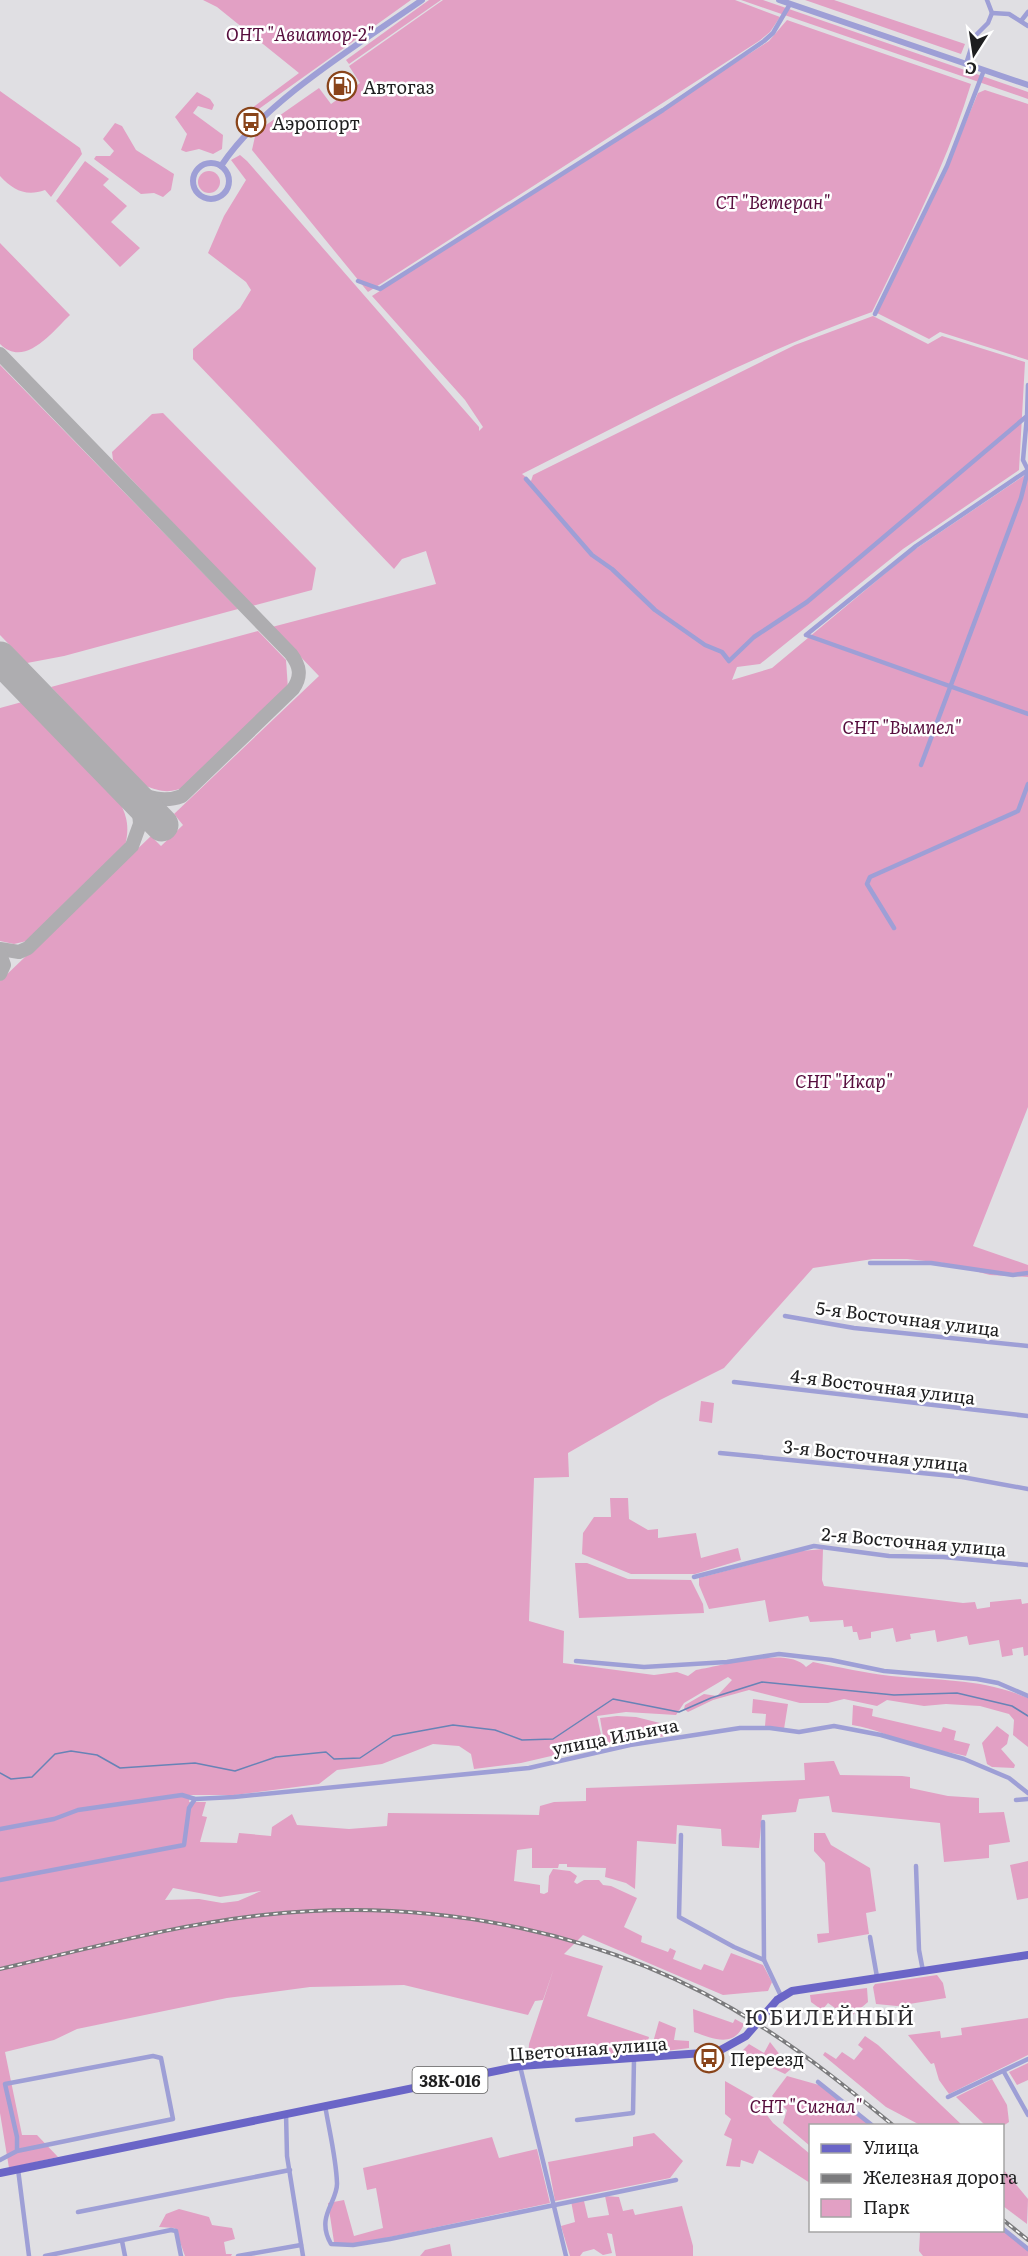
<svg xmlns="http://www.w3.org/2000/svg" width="1028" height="2256" viewBox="0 0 1028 2256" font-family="Literata,serif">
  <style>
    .green { fill: #e2a0c4; fill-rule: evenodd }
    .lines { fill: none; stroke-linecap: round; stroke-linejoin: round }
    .stream { stroke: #6783b6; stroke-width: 1.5 }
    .taxiway { stroke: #aeadb0; stroke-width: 14 }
    .runway { stroke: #aeadb0; stroke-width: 33 }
    .minor { stroke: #9e9fd6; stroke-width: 4.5 }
    .tertiary { stroke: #9e9fd6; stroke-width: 6 }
    .primary { stroke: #6a65c7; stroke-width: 8 }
    .rail-casing { stroke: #7b7b7d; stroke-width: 4 }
    .rail { stroke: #fff; stroke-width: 1.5; stroke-dasharray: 4.5; stroke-linecap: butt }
    .labels { text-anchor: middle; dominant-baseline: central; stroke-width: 5; stroke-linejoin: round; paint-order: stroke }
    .shield { fill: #fff; stroke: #626262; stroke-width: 1.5 }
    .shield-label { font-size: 16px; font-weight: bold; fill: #1e1e1f }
    .park-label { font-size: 18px; font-style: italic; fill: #560d3d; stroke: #fff }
    .poi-label { font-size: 18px; fill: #1e1e1f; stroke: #fff; text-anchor: start }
    .street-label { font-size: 18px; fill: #1e1e1f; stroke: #fff }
    .quarter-label { font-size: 21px; letter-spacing: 1.5px; fill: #2c2b2e; stroke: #fff }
  </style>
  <rect width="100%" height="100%" fill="#e0dfe3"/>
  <g class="green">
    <polygon points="203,0 411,0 256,111 252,108 299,73 217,7"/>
    <polygon points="429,0 441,0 349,64 346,60"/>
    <polygon points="443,0 735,0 780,17 770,32 759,41 368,292 252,150 256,132 319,88 331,104 360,83 349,66"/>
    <polygon points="741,0 763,0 1028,92 1028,99"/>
    <polygon points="805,0 834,0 965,44 961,54"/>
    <path d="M 787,20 L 971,84 C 947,164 908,237 872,312 C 750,355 637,416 522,474 L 531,481 L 533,475 L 795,345 L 873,316 L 928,344 L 942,336 L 1025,362 L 1019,470 L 903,549 L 760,664 L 737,667 L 732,680 L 772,668 L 911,552 L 1028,473 L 1028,1107 L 973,1246 L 1028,1265 L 1028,1277 L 990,1275 L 944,1263 L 907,1259 L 873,1259 L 813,1268 L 724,1368 L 660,1400 L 568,1453 L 569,1477 L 534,1478 L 529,1621 L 564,1631 L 563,1663 L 654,1675 L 677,1672 L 688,1676 L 696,1670 C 721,1666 789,1646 806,1667 L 813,1662 C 838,1667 865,1673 891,1676 C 941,1681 980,1678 1028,1698 L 1028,1747 L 1013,1735 L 1014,1720 L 1009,1714 L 980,1706 L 946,1704 L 924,1706 L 887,1700 L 877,1706 L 844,1699 L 828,1703 L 800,1703 L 749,1690 L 713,1700 L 688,1712 L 684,1709 L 685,1705 L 704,1694 L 717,1696 L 732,1680 L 728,1677 L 684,1703 L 676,1715 L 626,1712 L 597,1716 L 603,1744 L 521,1763 L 474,1769 L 471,1754 L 459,1746 L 433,1744 L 382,1764 L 337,1770 L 319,1784 L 234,1795 L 190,1795 L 189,1802 L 206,1802 L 202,1816 L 207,1817 L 200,1842 L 237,1843 L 239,1833 L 271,1836 L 272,1827 L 292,1814 L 297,1825 L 349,1829 L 387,1826 L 388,1813 L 539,1815 L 540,1806 L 554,1802 L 586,1801 L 586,1788 L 805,1780 L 804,1763 L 832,1761 L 834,1761 L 840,1775 L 902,1776 L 910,1777 L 910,1788 L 948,1796 L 979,1798 L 979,1813 L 1004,1812 L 1010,1842 L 989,1845 L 989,1858 L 944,1862 L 940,1823 L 832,1812 L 829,1796 L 799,1799 L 796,1812 L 762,1815 L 759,1848 L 722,1846 L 721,1829 L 677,1825 L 676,1844 L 637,1841 L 635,1889 L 626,1883 L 605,1877 L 606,1868 L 567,1867 L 567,1864 L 559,1864 L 558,1868 L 532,1868 L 532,1848 L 517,1850 L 514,1881 L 540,1885 L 540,1893 L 544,1894 L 548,1892 L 549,1876 L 553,1869 L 570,1871 L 577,1876 L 574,1882 L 577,1884 L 584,1880 L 599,1880 L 603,1885 L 611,1886 L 637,1898 L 624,1927 L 642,1936 L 641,1942 L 668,1952 L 670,1948 L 676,1951 L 673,1959 L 701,1970 L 704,1964 L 723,1971 L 731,1953 L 763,1965 L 772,1982 L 768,1991 L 723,1995 L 583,1935 L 564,1954 L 603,1966 L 587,2016 L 649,2037 L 645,2052 L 528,2059 L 529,2044 L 554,1968 L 543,2000 L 535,2001 L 528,2015 L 404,1985 L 310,1987 L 227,1998 L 77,2029 L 54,2040 L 5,2052 L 22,2135 L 37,2135 L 58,2157 L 9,2168 L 0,2113 L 0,981 L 151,836 L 161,846 L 183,825 L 174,814 L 319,676 L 272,627 L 436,584 L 426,551 L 402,559 L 394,569 L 193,359 L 193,349 L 240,308 L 251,290 L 246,282 L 208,253 L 224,216 L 246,180 L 231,160 L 240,155 L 247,161 L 479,427 L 479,431 L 483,427 L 465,400 L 372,296 L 769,41 ZM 173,1888 L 220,1897 L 261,1891 L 238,1901 L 222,1903 L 199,1899 L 165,1900 Z"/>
    <polygon points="985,90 1028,104 1028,360 940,332 929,339 877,313 947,167 978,93"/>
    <path d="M 0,91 L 80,148 L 82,154 L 51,197 L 45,190 C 26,197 13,190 0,176 Z"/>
    <polygon points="197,92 210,99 214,105 212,110 198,106 193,113 223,135 222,149 213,154 199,149 186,152 181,150 187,134 175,117"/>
    <polygon points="115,123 122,126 136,150 174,174 171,190 163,197 154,193 141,194 94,159 96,156 110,156 114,151 103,139"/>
    <polygon points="85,161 109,179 103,185 127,206 111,222 140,248 120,267 56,201"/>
    <circle cx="209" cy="182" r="11"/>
    <path d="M 0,243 L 70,315 C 53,331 25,369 0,344 Z"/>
    <polygon points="0,365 238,609 64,656 27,663 0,635"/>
    <polygon points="163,413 316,568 312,590 252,606 113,460 112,452 152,414"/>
    <path d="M 258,631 L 286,660 L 288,689 L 188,786 C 171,793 162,793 144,785 L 51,687 Z"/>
    <path d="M 22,702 L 120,803 C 129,820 129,832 124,850 L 31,940 L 14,944 L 0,941 L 0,708 Z"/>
    <polygon points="701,1401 714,1403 712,1423 699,1421"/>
    <polygon points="610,1498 628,1498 629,1519 648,1530 658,1529 658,1538 696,1533 701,1558 738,1548 741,1560 695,1574 631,1574 582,1554 583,1533 594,1517 611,1517"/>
    <polygon points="823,1549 822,1580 824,1586 963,1603 975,1602 977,1609 990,1607 990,1602 1021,1599 1022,1604 1028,1603 1028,1655 1024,1656 1023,1647 1012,1649 1013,1655 1002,1657 999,1640 969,1645 967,1636 937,1642 935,1630 910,1634 911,1639 896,1642 893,1628 871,1632 871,1638 859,1640 857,1632 853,1632 852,1626 844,1627 843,1620 810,1622 808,1616 769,1622 765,1600 709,1609 699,1585 699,1578 801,1551"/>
    <polygon points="575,1563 587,1563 628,1579 691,1580 703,1604 704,1613 579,1618"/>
    <polygon points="753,1699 788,1704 784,1729 765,1726 766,1714 752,1713"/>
    <path d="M 853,1705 L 873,1709 L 872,1716 L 941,1732 L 943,1727 L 956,1731 L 954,1740 L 970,1744 L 966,1756 C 949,1752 931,1750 914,1745 C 893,1738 874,1728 852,1725 Z"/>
    <polygon points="617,1716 636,1717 664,1724 665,1736 605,1747 600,1718"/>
    <polygon points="997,1726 1009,1735 1007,1744 1001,1749 1015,1765 1014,1768 992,1767 987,1764 982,1743"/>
    <polygon points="814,1833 825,1833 831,1845 870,1868 876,1911 866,1913 869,1934 818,1943 817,1934 829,1933 825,1863 814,1851"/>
    <polygon points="1028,1861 1028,1898 1017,1900 1010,1865"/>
    <polygon points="937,1975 943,1983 946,1998 897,2006 876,2004 873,1987 875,1984"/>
    <polygon points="867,1988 868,2002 849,2018 828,2003 822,2010 811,2002 810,1995"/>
    <path d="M 693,2009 L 733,2023 L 735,2019 L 744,2024 C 734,2048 714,2039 694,2032 Z"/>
    <polygon points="1028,2018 1028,2055 949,2094 939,2080 934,2063 931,2064 908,2035 940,2031 941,2038 962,2035 961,2028"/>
    <polygon points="659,2021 676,2028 674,2040 689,2041 689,2048 650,2053"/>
    <polygon points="865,2036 878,2045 962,2125 920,2125 886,2107 823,2055 825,2052 836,2059 842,2052 854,2060 863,2049 858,2045"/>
    <polygon points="770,2042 791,2069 785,2074 740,2053 749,2044 764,2053"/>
    <polygon points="1028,2063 1028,2080 1017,2085 1009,2072"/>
    <polygon points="787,2076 819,2085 870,2125 810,2126 810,2146 783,2123 787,2110 772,2096"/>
    <polygon points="992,2079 1007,2105 1009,2122 1003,2126 985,2125 956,2097"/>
    <polygon points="725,2081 753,2097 773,2123 810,2154 810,2183 759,2150 753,2164 741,2160 740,2167 726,2166 732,2139 724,2135 731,2119 725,2114"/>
    <polygon points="654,2133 683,2161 670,2178 555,2201 548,2162 633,2146 633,2137"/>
    <polygon points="492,2137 499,2158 537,2149 550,2203 348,2246 334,2242 328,2203 344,2200 354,2236 383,2228 376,2188 367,2190 363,2168"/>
    <polygon points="1003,2169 1028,2199 1027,2224 1003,2206"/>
    <polygon points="605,2196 619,2197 623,2211 633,2209 635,2215 682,2206 693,2246 693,2256 616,2256 612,2234 607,2233 612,2253 603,2255 594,2249 583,2252 580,2256 570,2256 561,2226 575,2222 571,2201 584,2201 588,2218 609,2215"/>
    <polygon points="179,2209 209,2217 212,2225 232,2228 235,2239 224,2242 226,2254 232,2254 231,2256 185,2256 175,2228 159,2227 166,2214"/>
    <polygon points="1003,2230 1028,2251 1028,2256 923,2256 919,2251 920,2233 917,2231"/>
    <polygon points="450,2244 452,2256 420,2256 425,2250"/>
  </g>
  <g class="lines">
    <polyline class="stream" points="0,1773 11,1779 32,1777 55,1754 71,1751 97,1755 120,1768 195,1763 235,1771 276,1757 326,1752 334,1759 360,1758 393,1736 453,1725 495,1730 522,1740 553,1739 613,1699 679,1712 711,1698 762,1682 894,1695 957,1693 1012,1706 1028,1716"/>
    <g class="taxiway">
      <path d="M 0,354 L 291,654 C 300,666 302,676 293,689 L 182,796 C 162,804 145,796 127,789"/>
      <polyline points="0,949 19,952 28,948 132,846 140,824 138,800"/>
      <polyline points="0,954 4,965 0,974"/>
    </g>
    <polyline class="runway" points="0,658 162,825"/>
    <g class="minor">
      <polyline points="987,0 992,13"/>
      <polyline points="992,13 1009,14 1028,26"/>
      <polyline points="1021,21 1028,12"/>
      <polyline points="966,64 975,36 988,23 992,13"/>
      <polyline points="358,281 380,289 663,110 764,41 773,33 790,4"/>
      <polyline points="875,314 947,166 984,70"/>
      <polyline points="1028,470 916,546 806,635 1028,714"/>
      <polyline points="526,479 592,555 612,569 655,610 705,645 722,652 729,661 754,637 807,602 1027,416 1028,385"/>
      <polyline points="921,765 1021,498 1028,470 1023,460 1027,416"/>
      <polyline points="894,928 867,884 870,877 1018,811 1028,784"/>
      <polyline points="870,1263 931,1263 1013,1275 1028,1273"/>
      <polyline points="785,1316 854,1328 1028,1346"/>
      <polyline points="734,1382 1028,1416"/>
      <polyline points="720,1453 962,1477 1028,1489"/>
      <polyline points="694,1577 814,1546 889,1556 943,1557 1028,1565"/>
      <polyline points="576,1661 644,1667 727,1662 779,1654 831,1660 884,1671 977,1679 998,1683 1028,1696"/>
      <polyline points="1016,1800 1028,1799"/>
      <polyline points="763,1822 764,1960"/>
      <polyline points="0,1829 54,1819 78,1810 182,1795 195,1799 234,1797 529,1768 630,1745 740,1728 770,1728 799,1732 834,1726 881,1735 964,1759 1009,1778 1028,1793"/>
      <polyline points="681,1835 679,1917 734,1947 764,1960 781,1996"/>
      <polyline points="916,1866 919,1950 923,1971"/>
      <polyline points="0,1880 184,1845 189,1808 195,1799"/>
      <polyline points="870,1937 877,1977"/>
      <polyline points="520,2066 566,2256"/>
      <polyline points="1004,2072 1028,2115"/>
      <polyline points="818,2082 873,2126"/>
      <polyline points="948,2097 1028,2059"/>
      <path d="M 325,2105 C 329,2130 336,2157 337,2183 C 338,2202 315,2216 331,2244 L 353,2245 L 390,2239 L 676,2180"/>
      <polyline points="286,2113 287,2156 303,2256"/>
      <polyline points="577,2120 633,2113 634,2059"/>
      <polyline points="0,2160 17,2151 173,2119 161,2058 153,2056 5,2084 17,2137 17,2151"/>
      <polyline points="18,2169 29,2256"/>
      <polyline points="78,2212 290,2170"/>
      <polyline points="1002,2228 1028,2249"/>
      <polyline points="122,2241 125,2256"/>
      <polyline points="45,2256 171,2230 176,2231 181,2256"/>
      <polyline points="238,2256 301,2245"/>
    </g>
    <g class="tertiary">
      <polyline points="779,0 1028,85"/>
      <circle cx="211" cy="181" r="18"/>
      <path d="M 221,166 C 263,102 359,44 422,0"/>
    </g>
    <polyline class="primary" points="0,2173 520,2066 717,2052 746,2036 777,2000 792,1991 1028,1955"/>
    <g class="rail-casing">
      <g id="rail">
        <path d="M 0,1969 C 87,1949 174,1925 263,1915 C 433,1896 614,1932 759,2025 C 807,2055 850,2090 894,2126"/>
        <polyline points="1002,2219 1028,2240"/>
      </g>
    </g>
    <use href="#rail" class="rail"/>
  </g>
  <defs>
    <g id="fuel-ring" transform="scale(1.5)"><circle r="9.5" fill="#fff" stroke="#89441a" stroke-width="1.5"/><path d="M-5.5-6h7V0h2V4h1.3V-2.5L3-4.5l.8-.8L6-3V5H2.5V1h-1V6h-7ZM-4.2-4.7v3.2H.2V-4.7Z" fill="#89441a"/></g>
    <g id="bus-ring" transform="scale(1.5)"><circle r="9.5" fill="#fff" stroke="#89441a" stroke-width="1.5"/><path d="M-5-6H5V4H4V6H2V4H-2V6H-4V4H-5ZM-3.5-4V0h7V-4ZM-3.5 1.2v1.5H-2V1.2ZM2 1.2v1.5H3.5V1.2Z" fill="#89441a"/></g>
  </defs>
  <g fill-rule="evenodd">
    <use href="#fuel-ring" x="342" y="86"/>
    <use href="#bus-ring" x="251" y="122"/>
    <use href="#bus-ring" x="709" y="2058"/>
  </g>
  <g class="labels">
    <rect class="shield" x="412.5" y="2067" width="75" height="26" rx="4.5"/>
    <g class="shield-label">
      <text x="450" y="2080">38К-016</text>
    </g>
    <g class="park-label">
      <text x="300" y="33">ОНТ "Авиатор-2"</text>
      <text x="773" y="201">СТ "Ветеран"</text>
      <text x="902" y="726">СНТ "Вымпел"</text>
      <text x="844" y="1080">СНТ "Икар"</text>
      <text x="806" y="2105">СНТ "Сигнал"</text>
    </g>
    <g class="poi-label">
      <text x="363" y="86">Автогаз</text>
      <text x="272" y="122">Аэропорт</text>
      <text x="730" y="2058">Переезд</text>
    </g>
    <g class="street-label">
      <text transform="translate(908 1318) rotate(7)">5-я Восточная улица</text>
      <text transform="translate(883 1386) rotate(7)">4-я Восточная улица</text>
      <text transform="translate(876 1455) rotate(6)">3-я Восточная улица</text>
      <text transform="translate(914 1541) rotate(5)">2-я Восточная улица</text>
      <text transform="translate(615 1736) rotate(-11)">улица Ильича</text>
      <text transform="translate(588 2048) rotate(-4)">Цветочная улица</text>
    </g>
    <g class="quarter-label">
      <text x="830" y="2015">ЮБИЛЕЙНЫЙ</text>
    </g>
  </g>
  <rect x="809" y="2124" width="195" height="108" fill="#ffffff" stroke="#a5a5a5" stroke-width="1.5"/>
  <rect x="821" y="2144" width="30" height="9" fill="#6a65c7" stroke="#a5a5a5" stroke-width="1.5"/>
  <text x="863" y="2154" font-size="18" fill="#1e1e1f">Улица</text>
  <rect x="821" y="2174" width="30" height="9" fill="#7b7b7d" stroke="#a5a5a5" stroke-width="1.5"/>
  <text x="863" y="2184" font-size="18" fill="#1e1e1f">Железная дорога</text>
  <rect x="821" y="2199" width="30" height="18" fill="#e2a0c4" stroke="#a5a5a5" stroke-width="1.5"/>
  <text x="863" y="2214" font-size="18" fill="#1e1e1f">Парк</text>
  <g transform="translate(974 54) rotate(192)" stroke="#ffffff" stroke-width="4.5" paint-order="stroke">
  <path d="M0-4.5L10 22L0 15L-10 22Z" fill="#1e1e1f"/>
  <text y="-9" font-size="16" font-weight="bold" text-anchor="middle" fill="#1e1e1f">С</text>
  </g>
</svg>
